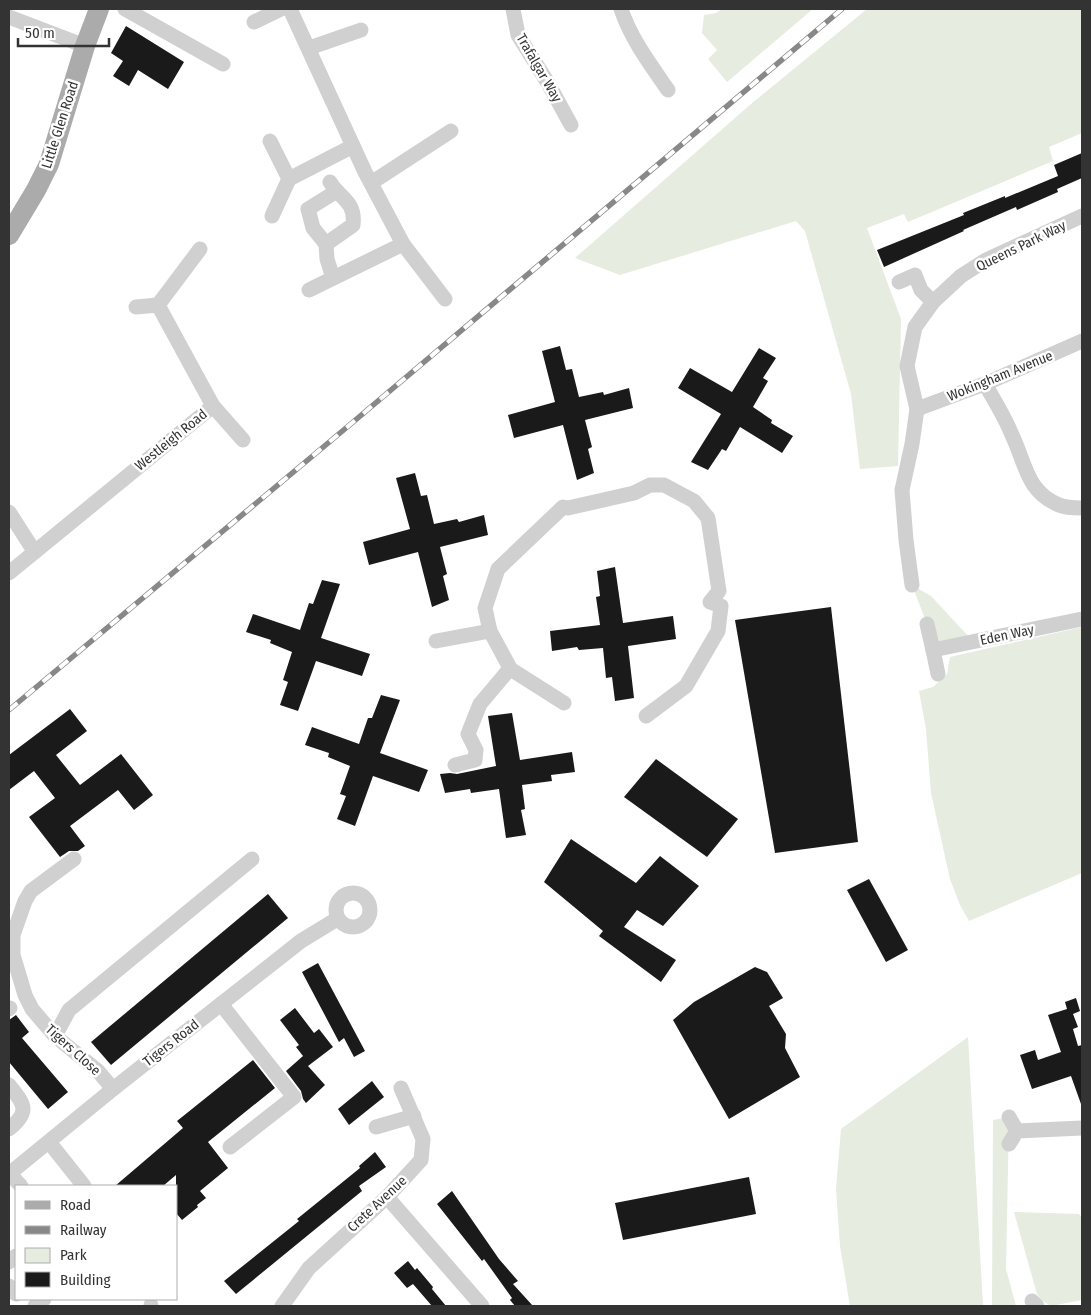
<svg xmlns="http://www.w3.org/2000/svg" width="1091" height="1315" viewBox="0 0 1091 1315" font-family="'Fira Sans Condensed',sans-serif">
  <style>
    .green { fill: #e6ecdf }
    .building { fill: #1a1a1a }
    .lines { fill: none; stroke-linecap: round; stroke-linejoin: round }
    .minor { stroke: #d0d0d0; stroke-width: 15 }
    .major { stroke: #ababab; stroke-width: 20 }
    .rail-casing { stroke: #888; stroke-width: 5.5 }
    .rail { stroke: #fff; stroke-width: 4; stroke-dasharray: 11; stroke-linecap: butt }
    .labels { text-anchor: middle; dominant-baseline: central; stroke-width: 5; stroke-linejoin: round; paint-order: stroke }
    .street-label { font-size: 14px; fill: #333; stroke: #fff }
  </style>
  <rect width="100%" height="100%" fill="#fff"/>
  <g class="green">
    <polygon points="722,9 813,9 727,82 708,59 717,50 702,33 704,15 716,13"/>
    <polygon points="867,9 1082,9 1082,133 1049,147 1053,161 908,222 904,214 867,228 901,319 898,466 860,469 851,394 805,231 796,221 620,275 575,258 751,104"/>
    <polygon points="912,585 931,596 970,638 933,650 927,624"/>
    <polygon points="1082,627 1082,873 969,921 960,905 950,879 931,793 926,729 919,691 933,687 947,674 950,657"/>
    <polygon points="968,1037 983,1306 850,1306 840,1246 836,1189 841,1129"/>
    <polygon points="1009,1117 1006,1269 1016,1306 992,1306 993,1120"/>
    <polygon points="1014,1212 1079,1214 1081,1217 1082,1300 1051,1306 1041,1300 1037,1294"/>
  </g>
  <g class="building">
    <polygon points="126,26 184,62 168,89 138,70 129,86 113,76 123,61 111,53"/>
    <polygon points="1082,153 1082,178 1057,189 1058,192 1017,210 1016,207 963,230 964,231 884,267 877,250 964,215 963,213 1005,196 1005,198 1058,176 1054,165"/>
    <polygon points="560,346 566,370 572,369 579,397 603,392 604,395 629,388 633,408 585,420 592,447 588,449 594,473 577,480 563,425 514,438 508,415 555,402 542,351"/>
    <polygon points="759,348 776,358 763,378 768,381 753,407 772,420 771,423 793,436 782,453 740,427 726,451 722,449 708,470 691,462 721,414 678,388 690,368 732,392"/>
    <polygon points="415,473 421,496 427,495 434,524 457,519 459,522 484,515 488,535 440,547 447,574 443,576 449,600 432,607 418,552 369,565 363,542 410,529 396,478"/>
    <polygon points="615,567 623,623 673,616 676,639 628,646 634,698 615,701 612,677 606,678 603,648 579,650 577,647 552,651 550,631 600,625 596,597 600,596 597,571"/>
    <polygon points="322,580 340,584 321,638 370,654 362,676 316,661 298,711 280,705 288,682 283,680 292,652 270,643 271,640 246,632 253,614 300,630 309,603 313,604"/>
    <polygon points="831,607 858,842 775,853 735,620"/>
    <polygon points="381,695 400,700 380,753 428,770 419,792 373,776 355,826 337,819 346,796 340,794 350,766 328,757 329,753 305,745 312,727 359,744 368,718 372,718"/>
    <polygon points="70,709 87,731 56,755 80,785 121,754 153,795 134,810 118,790 70,826 85,846 78,851 69,851 60,857 29,817 55,798 34,771 9,790 9,755"/>
    <polygon points="512,713 520,760 572,752 575,772 551,775 552,781 522,785 525,809 521,810 526,835 506,838 499,789 471,793 470,789 445,793 440,774 450,773 457,774 496,766 488,716"/>
    <polygon points="656,759 738,819 707,857 624,797"/>
    <polygon points="571,839 636,883 660,856 699,886 663,926 637,910 624,927 676,960 661,982 599,936 603,931 544,882"/>
    <polygon points="869,879 908,950 886,962 847,890"/>
    <polygon points="268,894 288,918 111,1065 91,1042"/>
    <polygon points="318,963 365,1051 354,1057 344,1038 339,1042 302,972"/>
    <polygon points="755,967 767,972 783,998 769,1006 786,1034 785,1048 800,1077 729,1119 673,1020 694,1002"/>
    <polygon points="1076,998 1080,1011 1073,1014 1078,1027 1073,1029 1078,1046 1082,1045 1082,1104 1081,1104 1071,1076 1032,1089 1020,1055 1035,1050 1038,1060 1061,1052 1048,1015 1067,1009 1065,1002"/>
    <polygon points="295,1008 314,1033 319,1029 333,1047 308,1066 325,1085 306,1103 303,1099 301,1091 286,1071 303,1056 296,1047 299,1045 280,1020"/>
    <polygon points="16,1015 29,1032 22,1038 68,1092 48,1109 9,1062 9,1020"/>
    <polygon points="253,1060 275,1088 208,1142 228,1168 200,1191 206,1198 197,1205 198,1207 182,1220 176,1213 176,1175 163,1186 115,1186 183,1128 177,1121"/>
    <polygon points="372,1081 384,1097 349,1125 338,1109"/>
    <polygon points="375,1152 386,1167 359,1186 362,1191 236,1294 224,1281 299,1221 297,1219 360,1168 359,1166"/>
    <polygon points="749,1177 756,1214 623,1240 615,1203"/>
    <polygon points="452,1191 499,1259 518,1281 513,1284 533,1306 515,1306 510,1300 512,1298 484,1259 482,1261 437,1204"/>
    <polygon points="408,1261 415,1270 417,1268 433,1287 432,1289 446,1306 432,1306 413,1284 407,1288 394,1273"/>
  </g>
  <g class="lines">
    <g class="minor">
      <polyline points="125,9 223,64"/>
      <polyline points="290,9 365,172 403,244 445,299"/>
      <polyline points="513,9 518,35 548,83 571,125"/>
      <path d="M 621,9 C 631,39 650,64 668,90"/>
      <polyline points="9,17 85,46"/>
      <polyline points="254,22 281,9"/>
      <polyline points="309,48 361,30"/>
      <polyline points="270,141 289,179 272,216"/>
      <polyline points="289,179 353,146"/>
      <path d="M 330,182 C 340,199 356,201 353,225 L 326,244 L 327,259 L 333,278"/>
      <polyline points="371,183 451,131"/>
      <polyline points="326,244 313,228 308,209 337,191"/>
      <polyline points="899,282 915,275 921,290 933,302"/>
      <polyline points="309,290 403,244"/>
      <polyline points="136,307 158,305"/>
      <path d="M 985,384 C 994,400 1005,417 1012,435 C 1026,464 1026,491 1059,505 C 1066,508 1075,508 1082,508"/>
      <polyline points="213,406 243,440"/>
      <polyline points="917,409 987,383 1082,341"/>
      <polyline points="9,512 34,551"/>
      <polyline points="9,573 213,406 158,305 200,249"/>
      <polyline points="912,585 906,540 902,490 912,444 917,409 907,366 915,327 933,302 961,276 986,260 1082,216"/>
      <polyline points="927,624 933,650 1082,619"/>
      <polyline points="436,641 490,631"/>
      <polyline points="933,650 938,674"/>
      <polyline points="564,703 512,670 507,672 510,668 490,631 485,608 498,569 563,507 568,508 634,493 650,485 664,485 694,501 708,518 719,591 710,602 721,606 718,631 686,686 646,716"/>
      <polyline points="455,765 475,760 476,750 468,734 480,704 507,672"/>
      <polyline points="74,859 31,891 25,901 13,935 13,955 25,995 32,1009 55,1036 98,1071 113,1089"/>
      <circle cx="353" cy="910" r="17"/>
      <polyline points="221,1004 294,1097 230,1147"/>
      <polyline points="9,1009 10,1008"/>
      <polyline points="55,1036 69,1010 252,859"/>
      <path d="M 9,1085 C 24,1104 31,1111 9,1129"/>
      <polyline points="1009,1117 1017,1131"/>
      <polyline points="376,1127 414,1116"/>
      <polyline points="49,1142 84,1186"/>
      <polyline points="1009,1144 1017,1131 1082,1128"/>
      <polyline points="9,1174 113,1089 301,941 337,919"/>
      <polyline points="10,1174 21,1186"/>
      <polyline points="387,1197 482,1306"/>
      <polyline points="9,1262 16,1256"/>
      <polyline points="9,1286 16,1294"/>
      <polyline points="1032,1301 1037,1306"/>
      <polyline points="151,1305 151,1306"/>
      <polyline points="35,1306 44,1299"/>
      <polyline points="282,1306 309,1268 387,1197 421,1160 423,1139 401,1088"/>
    </g>
    <polyline class="major" points="9,235 36,190 49,164 85,46 99,9"/>
    <g class="rail-casing">
      <polyline id="rail" points="9,710 346,428 842,9"/>
    </g>
    <use href="#rail" class="rail"/>
  </g>
  <g class="labels">
    <g class="street-label">
      <text transform="translate(539 68) rotate(60)">Trafalgar Way</text>
      <text transform="translate(60 125) rotate(-72)">Little Glen Road</text>
      <text transform="translate(1021 246) rotate(-26)">Queens Park Way</text>
      <text transform="translate(1000 376) rotate(-22)">Wokingham Avenue</text>
      <text transform="translate(171 440) rotate(-39)">Westleigh Road</text>
      <text transform="translate(1007 635) rotate(-12)">Eden Way</text>
      <text transform="translate(171 1043) rotate(-38)">Tigers Road</text>
      <text transform="translate(73 1050) rotate(42)">Tigers Close</text>
      <text transform="translate(377 1204) rotate(-43)">Crete Avenue</text>
    </g>
  </g>
  <rect width="1091" height="1315" fill="none" stroke="#333333" stroke-width="20"/>
  <rect x="15" y="1185" width="162" height="115" fill="#ffffff" stroke="#adadad"/>
  <rect x="25" y="1201" width="25" height="8" fill="#ababab" stroke="#adadad"/>
  <text x="60" y="1210" font-size="15" fill="#333333">Road</text>
  <rect x="25" y="1226" width="25" height="8" fill="#888888" stroke="#adadad"/>
  <text x="60" y="1235" font-size="15" fill="#333333">Railway</text>
  <rect x="25" y="1248" width="25" height="15" fill="#e6ecdf" stroke="#adadad"/>
  <text x="60" y="1260" font-size="15" fill="#333333">Park</text>
  <rect x="25" y="1272" width="25" height="15" fill="#1a1a1a" stroke="#adadad"/>
  <text x="60" y="1285" font-size="15" fill="#333333">Building</text>
  <path d="M18 38v8h91v-8" fill="none" stroke="#333333" stroke-width="2.5"/>
  <text x="25" y="38" font-size="15" fill="#333333" stroke="#ffffff" stroke-width="4" paint-order="stroke">50 m</text>
</svg>
